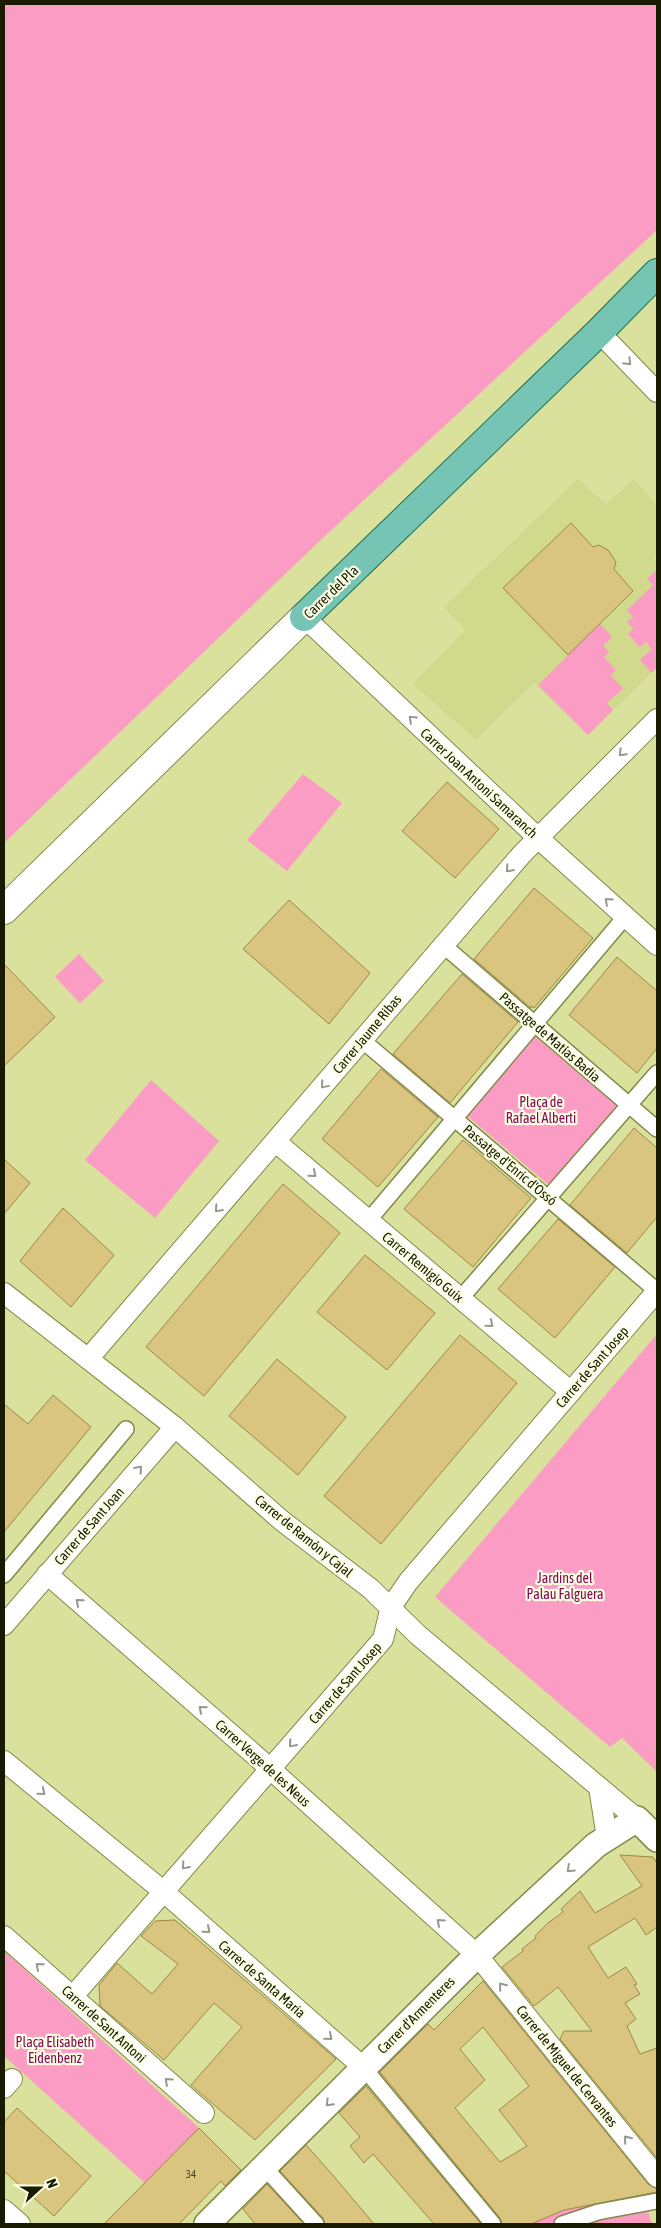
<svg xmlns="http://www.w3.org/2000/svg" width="661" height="2228" viewBox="0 0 661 2228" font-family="'Asap Condensed',sans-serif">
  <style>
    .built { fill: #d1d98c }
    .green { fill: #fb9cc4 }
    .building { fill: #d9c480; stroke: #9c8845; fill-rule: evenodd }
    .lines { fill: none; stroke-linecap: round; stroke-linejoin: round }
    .pedestrian-casing { stroke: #838947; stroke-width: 18 }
    .minor-casing { stroke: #838947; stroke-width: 22 }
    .tertiary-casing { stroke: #838947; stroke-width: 28 }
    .secondary-casing { stroke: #838947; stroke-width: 30 }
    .primary-casing { stroke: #196e54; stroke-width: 30 }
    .pedestrian { stroke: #fff; stroke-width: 15 }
    .minor { stroke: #fff; stroke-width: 20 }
    .tertiary { stroke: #fff; stroke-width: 25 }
    .secondary { stroke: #fff; stroke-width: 28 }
    .primary { stroke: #76c4b3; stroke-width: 28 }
    .oneway { stroke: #97988d }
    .labels { text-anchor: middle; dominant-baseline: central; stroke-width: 4.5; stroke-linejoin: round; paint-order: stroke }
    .number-label { font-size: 11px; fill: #484421 }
    .street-label { font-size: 14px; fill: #181a01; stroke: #fbffe3 }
    .park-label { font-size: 14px; fill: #890953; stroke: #fbffe3 }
  </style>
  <rect width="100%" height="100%" fill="#dae19c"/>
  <polygon class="built" points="578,479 606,504 634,479 657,505 657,553 653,558 657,561 657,667 588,735 534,683 476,740 413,684 465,630 444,607"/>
  <g class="green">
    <polygon points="4,4 657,4 657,230 326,535 4,843"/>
    <polygon points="657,570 657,667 652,673 640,660 652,649 646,642 640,647 628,634 633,629 627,622 633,617 627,610 653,585 647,579"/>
    <polygon points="600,624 612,637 603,646 609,652 604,657 616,670 611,675 623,689 607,703 613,710 588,735 538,685"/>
    <polygon points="303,774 342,803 287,871 247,840"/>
    <polygon points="79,954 104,981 80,1003 55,977"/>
    <polygon points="535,1036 617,1106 549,1185 466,1115"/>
    <polygon points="151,1080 219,1141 155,1218 85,1160"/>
    <polygon points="657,1334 657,1772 622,1738 610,1747 435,1597"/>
    <polygon points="4,1951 199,2128 145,2183 4,2056"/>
    <polygon points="643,2195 652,2224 531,2224 566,2209"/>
  </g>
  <g class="building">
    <polygon points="571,523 593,547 599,545 608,550 616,562 614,569 633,591 568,655 503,588"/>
    <polygon points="447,782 499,829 455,878 402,831"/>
    <polygon points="534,888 593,938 534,1008 532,1006 531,1008 474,959"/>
    <polygon points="289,900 370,973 329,1024 243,949"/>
    <polygon points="617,957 657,991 657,1048 637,1073 569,1015"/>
    <polygon points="4,964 55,1017 4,1066"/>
    <polygon points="462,974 518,1022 450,1103 393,1054"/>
    <polygon points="381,1069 438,1117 378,1187 322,1139"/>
    <polygon points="634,1128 657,1148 657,1217 627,1253 570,1205"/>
    <polygon points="463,1140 531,1198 473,1267 404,1209"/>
    <polygon points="4,1159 30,1183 4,1214"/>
    <polygon points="283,1184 340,1233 204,1396 146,1347"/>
    <polygon points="63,1208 114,1255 71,1307 20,1261"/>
    <polygon points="558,1219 615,1267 555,1338 498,1289"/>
    <polygon points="365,1255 435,1313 387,1370 317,1312"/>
    <polygon points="460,1335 517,1383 381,1544 324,1496"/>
    <polygon points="277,1359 346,1417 298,1475 229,1416"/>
    <polygon points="53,1395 91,1427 4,1532 4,1404 28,1424"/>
    <polygon points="620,1855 653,1857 657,1863 657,1927 646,1935 635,1918 588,1947 608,1978 626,1967 637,1984 634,1985 640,1994 625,2003 636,2019 627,2026 640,2054 657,2048 657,2158 560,2039 564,2031 592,2031 558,1987 534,2006 502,1967 523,1951 522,1949 536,1938 535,1936 548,1923 563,1912 561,1909 580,1891 595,1913 642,1886"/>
    <polygon points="175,1920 336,2059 255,2140 191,2085 242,2027 214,2003 164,2060 100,2006 99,1985 117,1963 152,1994 178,1964 141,1936 155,1921"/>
    <path d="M 483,1981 L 648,2184 L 657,2189 L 657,2192 L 564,2210 L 531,2224 L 502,2224 L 500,2218 L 380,2072 L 428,2024 L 434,2030 ZM 483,2027 L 529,2086 L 499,2110 L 527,2146 L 500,2162 L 455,2108 L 485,2080 L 460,2049 Z"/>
    <polygon points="366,2086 481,2224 434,2224 373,2154 364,2163 350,2146 360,2137 339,2113"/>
    <polygon points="17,2108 91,2176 54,2216 4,2171 4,2122"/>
    <polygon points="199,2128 241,2170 225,2186 221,2181 179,2224 104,2224"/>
    <polygon points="306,2145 331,2173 374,2224 325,2224 323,2218 280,2171"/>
    <polygon points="267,2184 304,2224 255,2224 243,2209"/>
  </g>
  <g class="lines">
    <g class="pedestrian-casing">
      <g id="pedestrian">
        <polyline points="443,945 657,1129"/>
        <polyline points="362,1040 657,1291"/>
        <polyline points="368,1221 625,917"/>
        <polyline points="460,1299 657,1073"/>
        <polyline points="4,1575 126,1429"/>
        <polyline points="364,2068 493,2224"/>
        <polyline points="265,2168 316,2224"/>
        <polyline points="562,2224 598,2212 657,2201"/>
      </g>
    </g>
    <g class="minor-casing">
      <g id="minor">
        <polyline points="599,332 657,392"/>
        <polyline points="304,617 537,837 657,945"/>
        <polyline points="276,1142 571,1392"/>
        <polyline points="4,1293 175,1427 281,1520 371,1589 418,1635 637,1819"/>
        <polyline points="88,1359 522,854 657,719"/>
        <polyline points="47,1574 257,1757 477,1955 657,2177"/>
        <polyline points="4,1625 175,1427"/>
        <polyline points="4,1761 163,1891 364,2068"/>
        <polyline points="599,1787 607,1838"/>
        <polyline points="4,1936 204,2113"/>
        <polyline points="73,1996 383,1639 391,1607 408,1582 657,1291"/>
        <polyline points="4,2088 12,2079"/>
        <polyline points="4,2210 20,2224"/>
      </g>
    </g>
    <g class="tertiary-casing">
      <polyline id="tertiary" points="207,2224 477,1955 596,1845 637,1819 657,1839"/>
    </g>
    <g class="secondary-casing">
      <polyline id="secondary" points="4,910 304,617"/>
    </g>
    <g class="primary-casing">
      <polyline id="primary" points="304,617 599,332 657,273"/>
    </g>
    <use href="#pedestrian" class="pedestrian"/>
    <use href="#minor" class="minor"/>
    <use href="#tertiary" class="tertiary"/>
    <use href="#secondary" class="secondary"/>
    <use href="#primary" class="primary"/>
  </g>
  <defs><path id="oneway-chevron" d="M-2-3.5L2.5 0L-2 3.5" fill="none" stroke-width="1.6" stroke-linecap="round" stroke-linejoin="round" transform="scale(1.25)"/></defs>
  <g class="oneway">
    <use href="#oneway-chevron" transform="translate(628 362) rotate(46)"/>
    <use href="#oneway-chevron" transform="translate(412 719) rotate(-137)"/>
    <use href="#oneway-chevron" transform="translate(622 753) rotate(135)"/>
    <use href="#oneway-chevron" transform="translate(509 869) rotate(131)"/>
    <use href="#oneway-chevron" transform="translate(608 901) rotate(-138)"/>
    <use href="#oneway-chevron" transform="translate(324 1085) rotate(130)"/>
    <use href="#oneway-chevron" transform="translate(313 1174) rotate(40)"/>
    <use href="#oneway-chevron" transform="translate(218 1209) rotate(131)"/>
    <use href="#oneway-chevron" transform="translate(490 1324) rotate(40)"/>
    <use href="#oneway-chevron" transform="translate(139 1469) rotate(-49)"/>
    <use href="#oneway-chevron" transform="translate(79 1602) rotate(-139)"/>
    <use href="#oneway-chevron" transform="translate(202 1709) rotate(-139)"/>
    <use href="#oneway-chevron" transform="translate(292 1744) rotate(131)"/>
    <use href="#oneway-chevron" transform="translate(42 1792) rotate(39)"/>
    <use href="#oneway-chevron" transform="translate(185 1866) rotate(131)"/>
    <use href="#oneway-chevron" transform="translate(570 1869) rotate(137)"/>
    <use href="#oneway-chevron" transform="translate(440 1922) rotate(-138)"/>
    <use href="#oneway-chevron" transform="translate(207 1930) rotate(41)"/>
    <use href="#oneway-chevron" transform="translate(39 1966) rotate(-139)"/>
    <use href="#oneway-chevron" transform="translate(502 1986) rotate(-129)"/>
    <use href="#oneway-chevron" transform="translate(329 2037) rotate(41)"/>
    <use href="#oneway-chevron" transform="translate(168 2081) rotate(-138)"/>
    <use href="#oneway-chevron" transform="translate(329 2103) rotate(135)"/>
    <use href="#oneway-chevron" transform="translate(627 2139) rotate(-129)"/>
  </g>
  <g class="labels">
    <g class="number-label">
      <text x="191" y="2174">34</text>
    </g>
    <g class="street-label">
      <text transform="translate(331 592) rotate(-44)">Carrer del Pla</text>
      <text transform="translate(479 783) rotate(43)">Carrer Joan Antoni Samaranch</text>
      <text transform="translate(367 1034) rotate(-50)">Carrer Jaume Ribas</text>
      <text transform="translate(550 1037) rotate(41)">Passatge de Matías Badia</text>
      <text transform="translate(510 1165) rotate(40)">Passatge d'Enric d'Ossó</text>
      <text transform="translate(423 1267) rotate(40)">Carrer Remigio Guix</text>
      <text transform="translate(592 1367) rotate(-49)">Carrer de Sant Josep</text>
      <text transform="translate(89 1526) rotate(-49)">Carrer de Sant Joan</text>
      <text transform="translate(304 1536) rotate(39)">Carrer de Ramón y Cajal</text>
      <text transform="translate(345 1683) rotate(-49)">Carrer de Sant Josep</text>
      <text transform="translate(263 1763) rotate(42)">Carrer Verge de les Neus</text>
      <text transform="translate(262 1979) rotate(41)">Carrer de Santa Maria</text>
      <text transform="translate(416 2015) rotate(-45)">Carrer d'Armenteres</text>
      <text transform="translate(104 2024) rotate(42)">Carrer de Sant Antoni</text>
      <text transform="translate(567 2066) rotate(51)">Carrer de Miguel de Cervantes</text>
    </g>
    <g class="park-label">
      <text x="541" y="1102">Plaça de<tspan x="541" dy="16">Rafael Alberti</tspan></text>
      <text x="565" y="1578">Jardins del<tspan x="565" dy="16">Palau Falguera</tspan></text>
      <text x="55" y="2042">Plaça Elisabeth<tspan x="55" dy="16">Eidenbenz</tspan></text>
    </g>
  </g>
  <rect width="661" height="2228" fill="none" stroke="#181a01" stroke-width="10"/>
  <g transform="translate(40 2188) rotate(69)" stroke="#fbffe3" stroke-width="4" paint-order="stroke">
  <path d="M0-4L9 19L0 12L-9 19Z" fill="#181a01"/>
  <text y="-8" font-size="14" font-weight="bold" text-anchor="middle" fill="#181a01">N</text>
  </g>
</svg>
